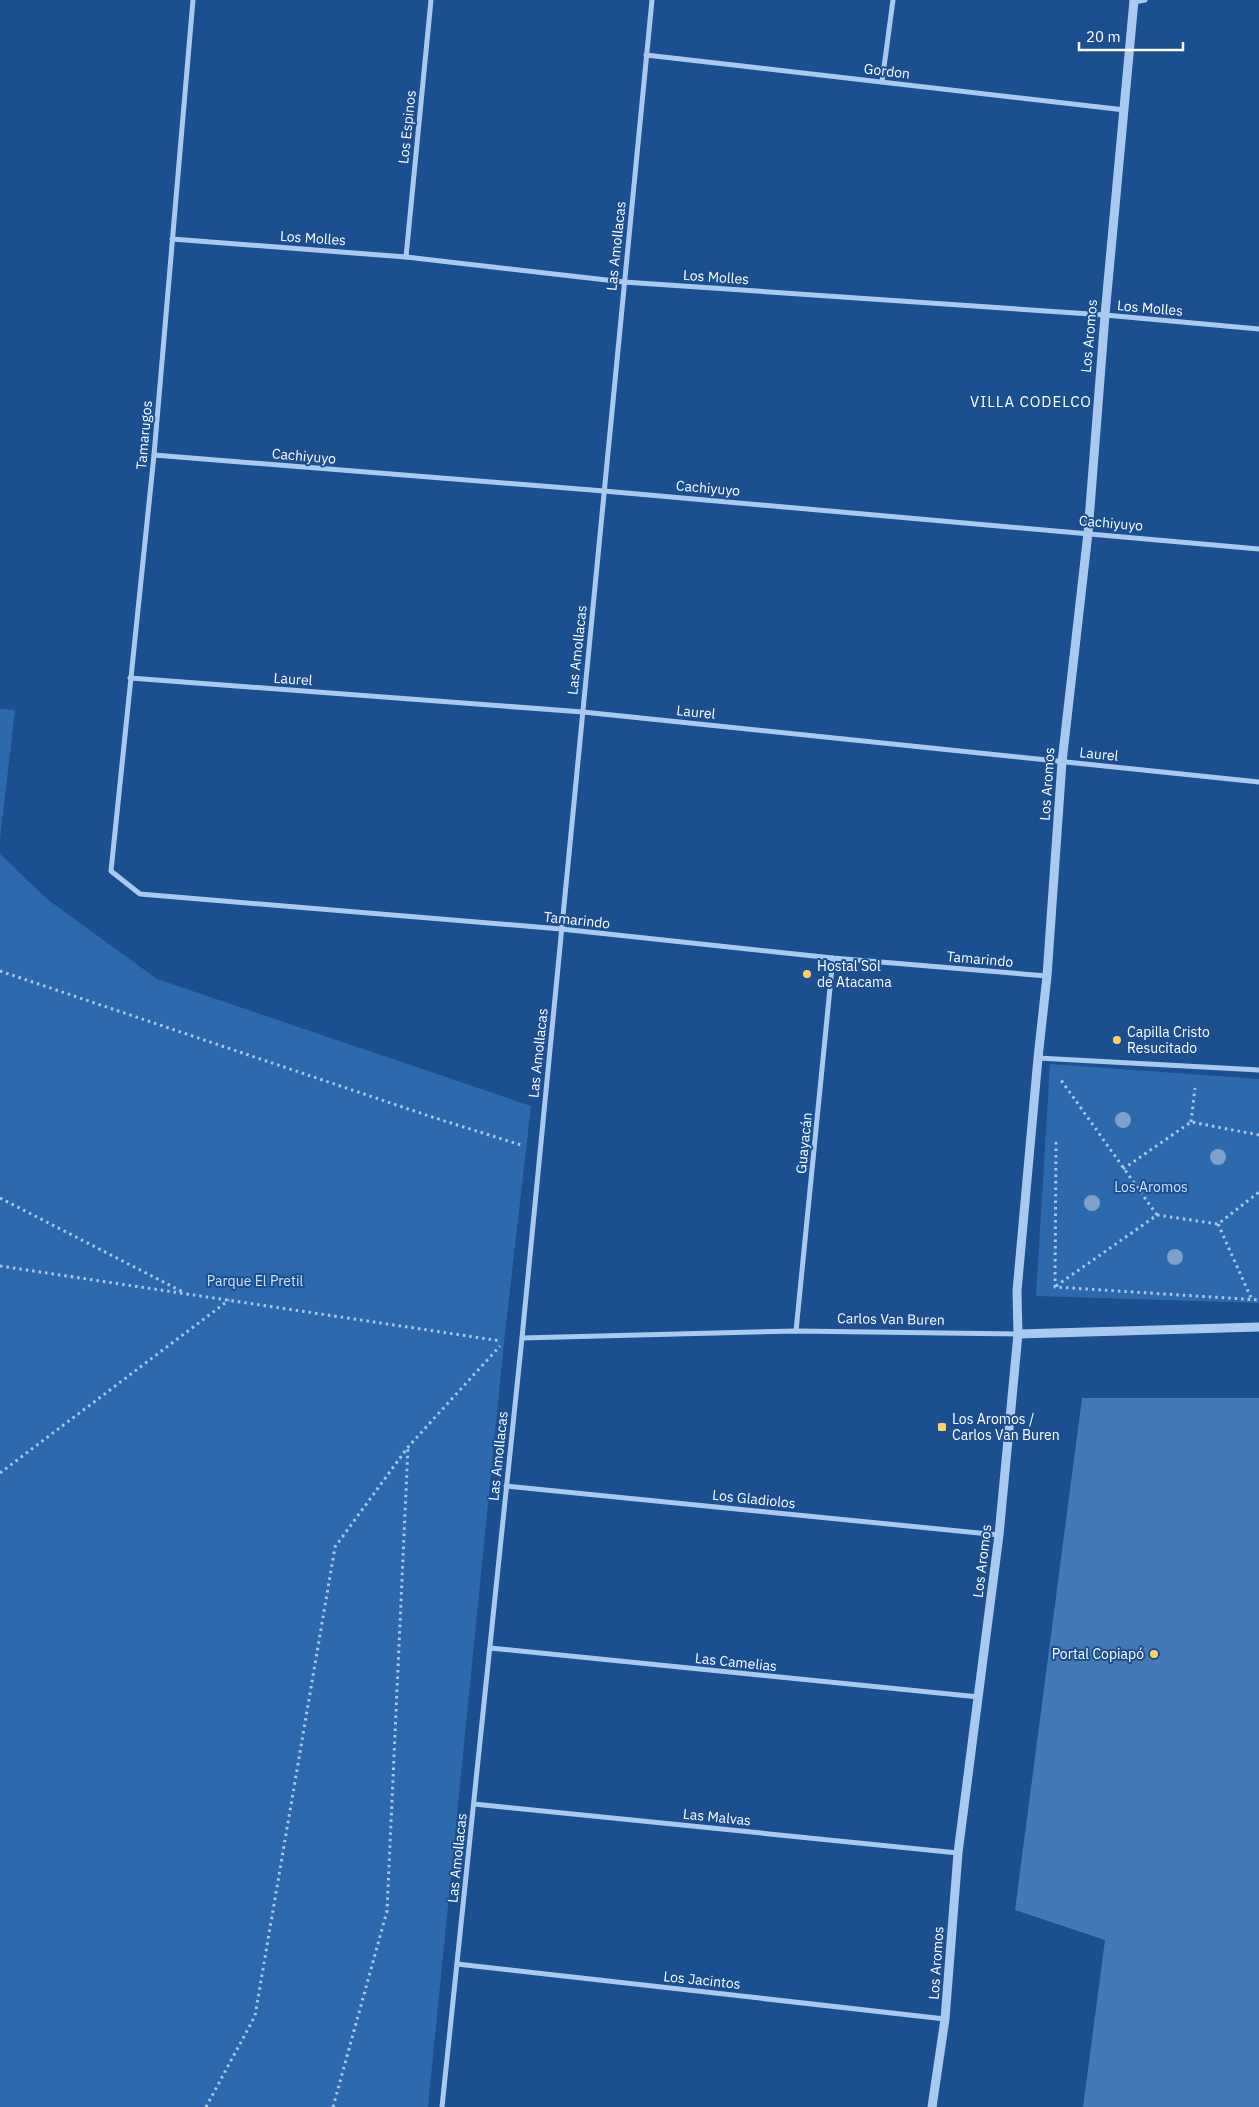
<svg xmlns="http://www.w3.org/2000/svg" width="1259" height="2107" viewBox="0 0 1259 2107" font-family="'IBM Plex Sans',sans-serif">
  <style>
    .green { fill: #2e69ad }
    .building { fill: #4478b7 }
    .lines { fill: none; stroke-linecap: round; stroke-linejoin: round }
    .path { stroke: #a9c9ee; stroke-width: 3; stroke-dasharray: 2.5 4; stroke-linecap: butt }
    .minor { stroke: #a9c9ee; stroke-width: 5 }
    .tertiary { stroke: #a9c9ee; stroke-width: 9 }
    .tree { fill: #7ea0ca }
    .poi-dot { fill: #ffd166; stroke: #1b4f8f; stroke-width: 2 }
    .labels { text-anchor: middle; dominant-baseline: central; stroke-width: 4; stroke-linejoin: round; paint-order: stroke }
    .street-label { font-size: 14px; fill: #fff; stroke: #1b4f8f }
    .poi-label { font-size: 14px; fill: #fff; stroke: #1b4f8f; text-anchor: start }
    .park-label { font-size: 14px; fill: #cfe3fa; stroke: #1b4f8f }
    .neighbourhood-label { font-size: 15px; letter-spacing: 1px; fill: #fff; stroke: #1b4f8f }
  </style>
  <rect width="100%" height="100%" fill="#1b4f8f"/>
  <g class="green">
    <polygon points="0,709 15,710 0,839"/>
    <polygon points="0,854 47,899 157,979 531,1106 504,1342 428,2107 0,2107"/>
    <polygon points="1050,1064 1259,1079 1259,1303 1036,1296"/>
  </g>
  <polygon class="building" points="1082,1398 1259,1398 1259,2107 1083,2107 1105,1940 1015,1910"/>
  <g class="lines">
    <g class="path">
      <polyline points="0,971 432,1117 521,1145"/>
      <polyline points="1191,1122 1195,1088"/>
      <polyline points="1056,1142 1055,1287 1259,1300"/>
      <polyline points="1123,1169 1191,1122 1259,1135"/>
      <polyline points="0,1198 183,1292"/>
      <polyline points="1157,1215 1218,1224 1259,1192"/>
      <polyline points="1218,1224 1252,1300"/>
      <polyline points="0,1266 501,1341"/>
      <polyline points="1056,1286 1157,1215 1061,1080"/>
      <polyline points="0,1473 229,1300"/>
      <polyline points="206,2107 255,2016 335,1547 408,1447 500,1346"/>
      <polyline points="333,2107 387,1911 408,1447"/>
    </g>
    <g class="minor">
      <polyline points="193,0 154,455 111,871 140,894 561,929 833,958 1047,976"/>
      <polyline points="1134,2 1145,0"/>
      <polyline points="646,55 1125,110"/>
      <polyline points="882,82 893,0"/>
      <polyline points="172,239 406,257 624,282 1105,315 1259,329"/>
      <polyline points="406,257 431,0"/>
      <polyline points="154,455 604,491 1259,549"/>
      <polyline points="130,678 583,712 1259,782"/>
      <polyline points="1038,1058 1259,1070"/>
      <polyline points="796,1331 833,958"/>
      <polyline points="522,1338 796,1331 1018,1334"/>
      <polyline points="506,1486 999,1535"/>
      <polyline points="490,1648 979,1697"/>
      <polyline points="474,1804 958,1853"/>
      <polyline points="457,1964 945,2019"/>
      <polyline points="442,2107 522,1338 652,0"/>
    </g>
    <g class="tertiary">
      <polyline points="1018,1334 1259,1327"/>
      <polyline points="932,2107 945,2019 958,1853 999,1535 1018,1334 1017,1291 1038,1058 1047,976 1062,762 1088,533 1105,315 1134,0"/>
    </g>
  </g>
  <g class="tree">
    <circle cx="1123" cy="1120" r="8"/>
    <circle cx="1218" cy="1157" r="8"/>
    <circle cx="1092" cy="1203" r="8"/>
    <circle cx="1175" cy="1257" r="8"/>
  </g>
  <g class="poi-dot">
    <circle cx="807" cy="974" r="5"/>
    <circle cx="1117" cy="1040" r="5"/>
    <rect x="937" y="1422" width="10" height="10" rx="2.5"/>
    <circle cx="1154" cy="1654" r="5"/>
  </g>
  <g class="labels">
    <g class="street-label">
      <text transform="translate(887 71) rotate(7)">Gordon</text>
      <text transform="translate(407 127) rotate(-84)">Los Espinos</text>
      <text transform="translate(313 238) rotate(4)">Los Molles</text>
      <text transform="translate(616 246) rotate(-84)">Las Amollacas</text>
      <text transform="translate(716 277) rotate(4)">Los Molles</text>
      <text transform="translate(1150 308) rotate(5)">Los Molles</text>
      <text transform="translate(1089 336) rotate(-85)">Los Aromos</text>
      <text transform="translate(144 435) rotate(-85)">Tamarugos</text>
      <text transform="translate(304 456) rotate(5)">Cachiyuyo</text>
      <text transform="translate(708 488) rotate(5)">Cachiyuyo</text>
      <text transform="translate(1111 523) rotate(5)">Cachiyuyo</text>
      <text transform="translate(577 650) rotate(-84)">Las Amollacas</text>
      <text transform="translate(293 679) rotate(4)">Laurel</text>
      <text transform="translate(696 712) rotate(6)">Laurel</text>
      <text transform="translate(1099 754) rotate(6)">Laurel</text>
      <text transform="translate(1047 784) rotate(-86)">Los Aromos</text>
      <text transform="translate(577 920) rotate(6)">Tamarindo</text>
      <text transform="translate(980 959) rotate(5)">Tamarindo</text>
      <text transform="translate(538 1053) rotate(-84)">Las Amollacas</text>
      <text transform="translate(804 1143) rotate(-84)">Guayacán</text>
      <text transform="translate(891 1319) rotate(1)">Carlos Van Buren</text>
      <text transform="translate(498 1456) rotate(-84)">Las Amollacas</text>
      <text transform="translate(754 1499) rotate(6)">Los Gladiolos</text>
      <text transform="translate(982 1561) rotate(-83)">Los Aromos</text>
      <text transform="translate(736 1662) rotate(6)">Las Camelias</text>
      <text transform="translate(717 1817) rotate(6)">Las Malvas</text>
      <text transform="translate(457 1858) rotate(-84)">Las Amollacas</text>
      <text transform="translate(936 1963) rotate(-86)">Los Aromos</text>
      <text transform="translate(702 1980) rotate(6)">Los Jacintos</text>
    </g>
    <g class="poi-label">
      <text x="817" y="966">Hostal Sol<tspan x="817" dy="16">de Atacama</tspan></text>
      <text x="1127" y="1032">Capilla Cristo<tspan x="1127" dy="16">Resucitado</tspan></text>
      <text x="952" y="1419">Los Aromos /<tspan x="952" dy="16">Carlos Van Buren</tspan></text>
      <text x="1144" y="1654" text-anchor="end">Portal Copiapó</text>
    </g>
    <g class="park-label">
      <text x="1151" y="1187">Los Aromos</text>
      <text x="255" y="1281">Parque El Pretil</text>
    </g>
    <g class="neighbourhood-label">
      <text x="1031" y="401">VILLA CODELCO</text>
    </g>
  </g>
  <path d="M1079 42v8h104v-8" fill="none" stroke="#ffffff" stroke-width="2.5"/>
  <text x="1086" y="42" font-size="15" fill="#ffffff" stroke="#1b4f8f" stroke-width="4" paint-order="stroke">20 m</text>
</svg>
